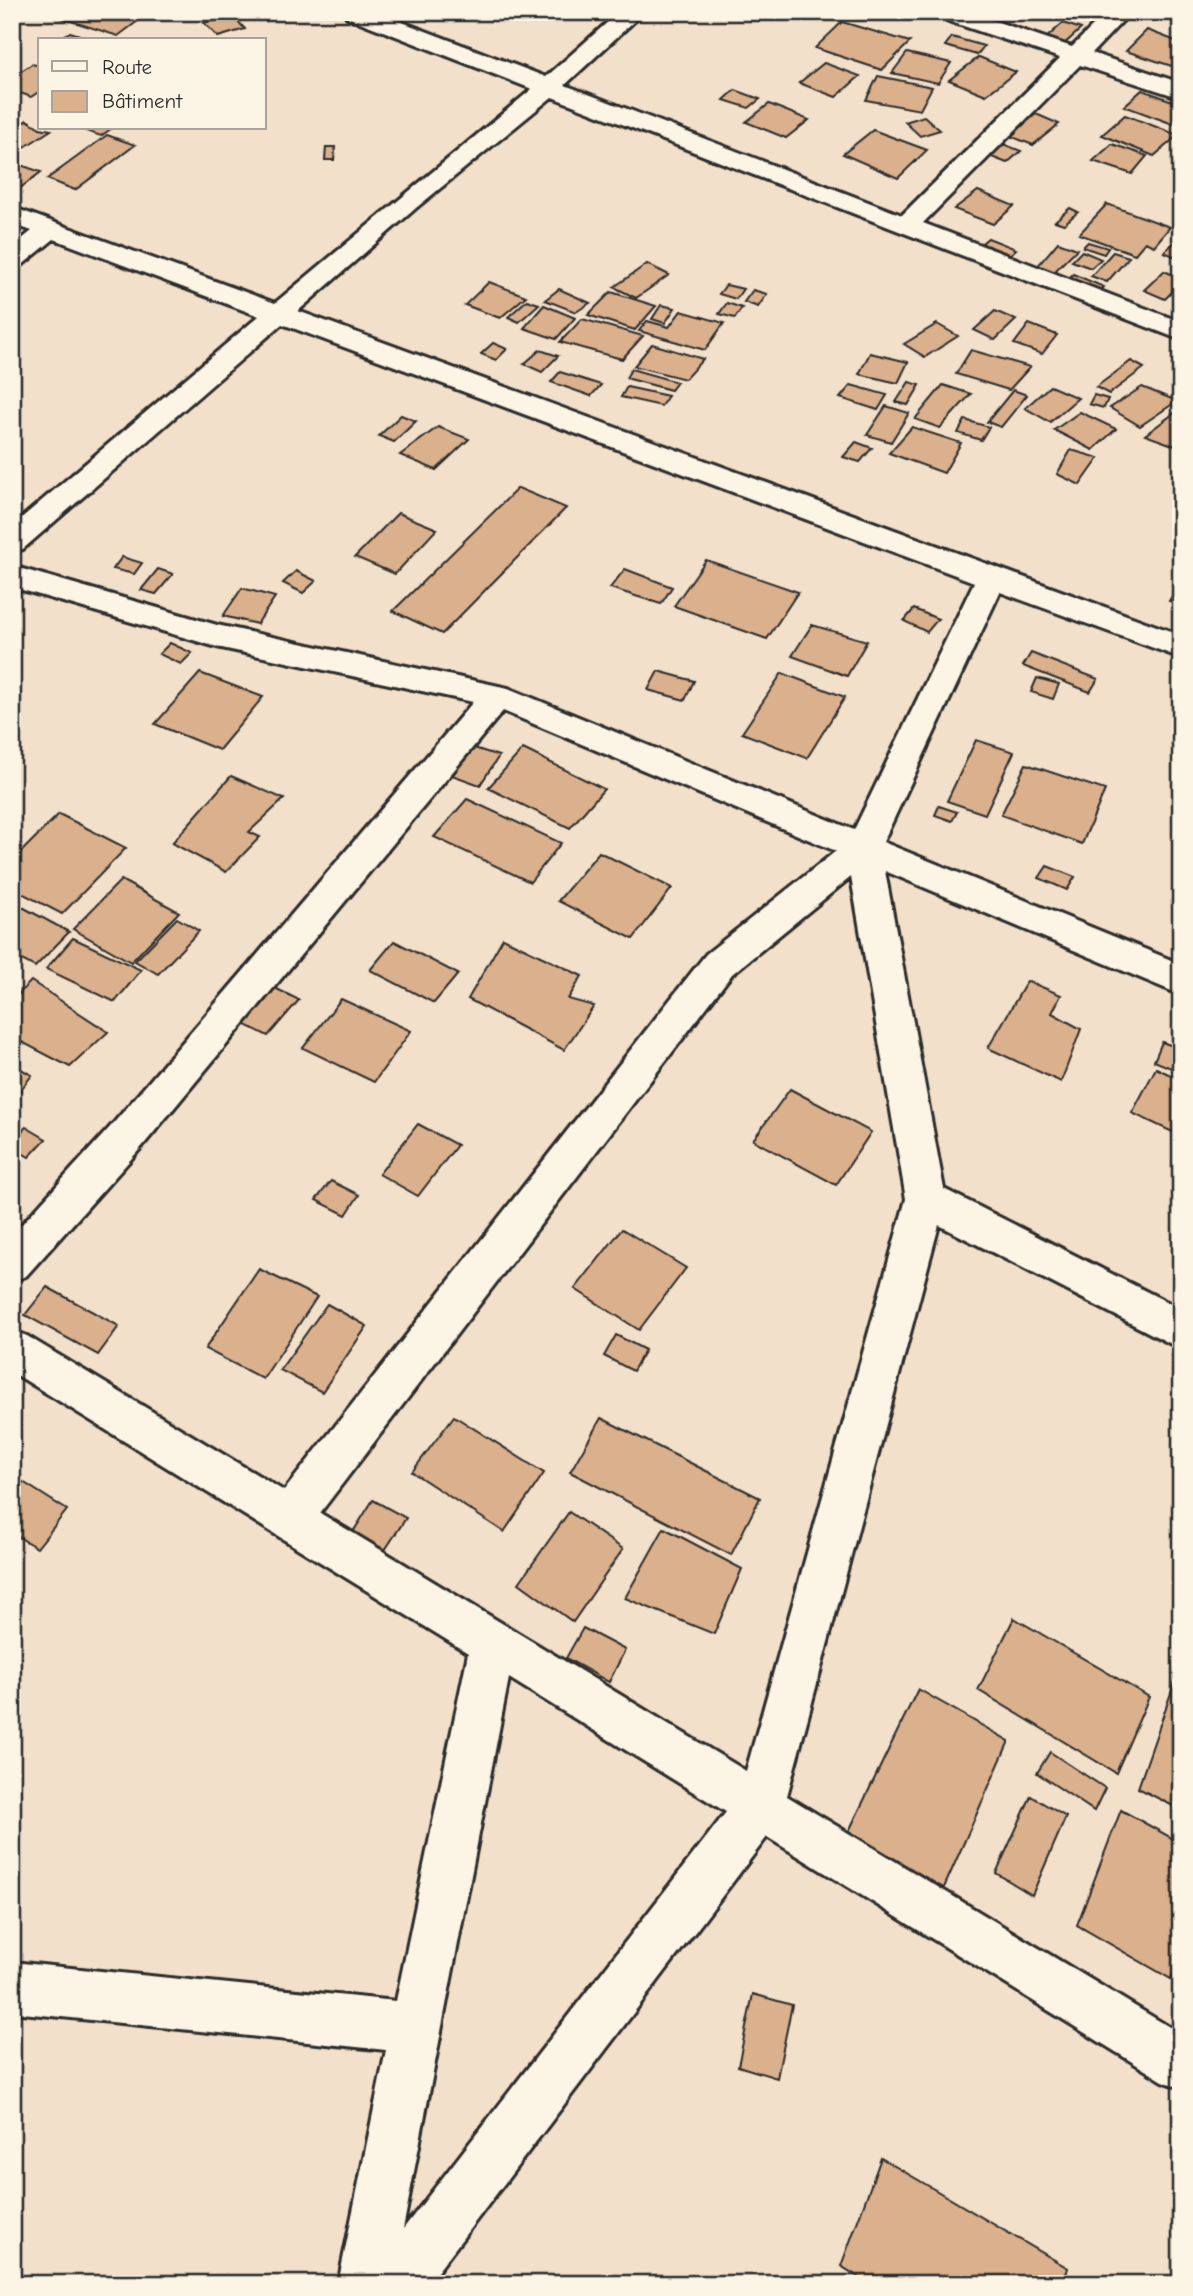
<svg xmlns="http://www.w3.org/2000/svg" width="1193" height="2296" viewBox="0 0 1193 2296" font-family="'Comic Neue',sans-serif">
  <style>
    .building { fill: #dbb08c; stroke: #2b2b2b; stroke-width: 2 }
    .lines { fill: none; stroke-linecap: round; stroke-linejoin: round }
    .minor-casing { stroke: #2b2b2b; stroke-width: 6 }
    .minor { fill: #fcf5e5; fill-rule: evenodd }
  </style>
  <rect width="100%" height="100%" fill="#f2e0ca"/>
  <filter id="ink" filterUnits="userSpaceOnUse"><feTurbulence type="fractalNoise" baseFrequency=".0143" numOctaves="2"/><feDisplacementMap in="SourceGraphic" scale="14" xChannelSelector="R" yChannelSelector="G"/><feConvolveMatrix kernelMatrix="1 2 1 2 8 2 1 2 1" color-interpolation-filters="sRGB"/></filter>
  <g filter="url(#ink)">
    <g class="building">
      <polygon points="69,12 139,12 146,15 118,36 61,18"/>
      <polygon points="1059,12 1090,12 1080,21 1058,14"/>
      <polygon points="232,15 245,29 218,37 204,23"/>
      <polygon points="842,22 910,42 882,70 815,48"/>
      <polygon points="1063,23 1081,29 1063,45 1045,39"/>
      <polygon points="1147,30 1181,43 1181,69 1126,51"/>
      <polygon points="70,32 95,40 57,40"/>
      <polygon points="952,37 984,46 977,55 945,46"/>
      <polygon points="907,53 951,63 938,83 892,73"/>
      <polygon points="979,57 1016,72 986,95 949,80"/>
      <polygon points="824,63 860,76 836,97 799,83"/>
      <polygon points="32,64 40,66 40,91 31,97 12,90 12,77"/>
      <polygon points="878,76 932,87 920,110 866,100"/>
      <polygon points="735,90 760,99 749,108 724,100"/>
      <polygon points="1142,90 1181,104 1181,118 1173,124 1124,106"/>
      <polygon points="769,104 809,120 786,138 746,122"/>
      <polygon points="1036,114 1059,124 1033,145 1010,136"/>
      <polygon points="1125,115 1178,135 1154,156 1102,135"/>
      <polygon points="924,116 940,130 920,136 905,122"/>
      <polygon points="27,120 40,128 51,130 20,150 12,147 12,130"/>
      <polygon points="77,128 112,128 101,136"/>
      <polygon points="873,130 927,150 898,178 843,154"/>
      <polygon points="107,135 135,145 75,190 47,179"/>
      <polygon points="1003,144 1021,151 1007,163 989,156"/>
      <polygon points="1112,144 1147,156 1132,174 1093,161"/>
      <polygon points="326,147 335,147 334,160 325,160"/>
      <polygon points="12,162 41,172 19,189 12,186"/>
      <polygon points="978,191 1014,206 993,224 954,209"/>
      <polygon points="1107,204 1170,227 1154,246 1145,242 1135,254 1079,234"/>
      <polygon points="1070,208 1078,212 1064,224 1055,221"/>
      <polygon points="1180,237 1181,237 1181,259 1164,252"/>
      <polygon points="988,238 1016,249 1005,259 976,248"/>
      <polygon points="1058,242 1077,249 1052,274 1036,268"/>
      <polygon points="1088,242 1108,248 1104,254 1083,247"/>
      <polygon points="1082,251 1101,259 1091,268 1072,261"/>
      <polygon points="1113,252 1129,257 1107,282 1091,276"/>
      <polygon points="647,264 669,275 636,298 614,287"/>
      <polygon points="1164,271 1181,278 1181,283 1165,299 1144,290"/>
      <polygon points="1073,274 1104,287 1095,296 1064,283"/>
      <polygon points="489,282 526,296 500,318 465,305"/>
      <polygon points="726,285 743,289 736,299 719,294"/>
      <polygon points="559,289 590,303 576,312 545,300"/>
      <polygon points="753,290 767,294 758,307 744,302"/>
      <polygon points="611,292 656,306 635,330 588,315"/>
      <polygon points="527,300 539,304 519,322 508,317"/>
      <polygon points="727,303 742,308 735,318 719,314"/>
      <polygon points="544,305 575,318 556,339 524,328"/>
      <polygon points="661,305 675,308 665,323 652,319"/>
      <polygon points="681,311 724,323 705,350 639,331 647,321 669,327"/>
      <polygon points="995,311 1016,320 995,340 974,330"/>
      <polygon points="582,319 643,336 622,359 560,342"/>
      <polygon points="937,324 958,336 925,357 904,344"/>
      <polygon points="1029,324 1057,335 1042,354 1014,344"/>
      <polygon points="493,343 507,349 496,360 481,354"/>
      <polygon points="652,344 703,359 685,379 634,366"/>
      <polygon points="540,350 558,356 542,372 524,364"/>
      <polygon points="971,350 1030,367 1009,390 956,374"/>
      <polygon points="870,353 908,362 898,383 859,374"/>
      <polygon points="1131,361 1144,368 1109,394 1096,387"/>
      <polygon points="631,369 677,382 671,390 626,378"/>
      <polygon points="560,372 601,385 591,396 551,382"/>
      <polygon points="909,382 920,385 908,405 896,402"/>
      <polygon points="851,385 887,395 878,410 840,398"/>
      <polygon points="943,385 971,394 940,428 915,419"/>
      <polygon points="1050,386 1078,398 1050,422 1025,408"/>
      <polygon points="627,387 668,396 661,406 621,397"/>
      <polygon points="1142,387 1177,401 1140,426 1110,408"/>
      <polygon points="1013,390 1027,395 1001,427 987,422"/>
      <polygon points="1094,395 1108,399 1104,408 1089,404"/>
      <polygon points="886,406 909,413 891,442 867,435"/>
      <polygon points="1181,408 1181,448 1145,435"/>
      <polygon points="1080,412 1116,429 1093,450 1054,430"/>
      <polygon points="401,415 416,421 394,442 379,436"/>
      <polygon points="965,420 989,427 981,440 958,433"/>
      <polygon points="438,427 469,439 436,470 400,455"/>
      <polygon points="912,427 961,443 944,473 889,453"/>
      <polygon points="856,442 872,448 860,462 843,457"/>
      <polygon points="1071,450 1099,458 1080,485 1057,474"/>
      <polygon points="518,488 566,508 442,634 393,611"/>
      <polygon points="398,513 437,529 395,574 355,557"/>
      <polygon points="122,557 142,563 134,574 113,569"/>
      <polygon points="706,560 798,592 767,639 674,606"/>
      <polygon points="158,569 173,574 156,594 141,590"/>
      <polygon points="625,569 672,587 661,604 610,588"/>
      <polygon points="296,571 316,581 303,593 283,583"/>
      <polygon points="1181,581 1181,605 1169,601"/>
      <polygon points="242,588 275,597 257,624 223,616"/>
      <polygon points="914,609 938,619 927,632 904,621"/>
      <polygon points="812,625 867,641 847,676 792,656"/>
      <polygon points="170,643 192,653 181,664 159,654"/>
      <polygon points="1031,653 1098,679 1090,692 1023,666"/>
      <polygon points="658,671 694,681 685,700 648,690"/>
      <polygon points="200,673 263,697 219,750 155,724"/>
      <polygon points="782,673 845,697 807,758 742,733"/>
      <polygon points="1037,678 1059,684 1053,699 1031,692"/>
      <polygon points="976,740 1014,752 985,814 947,801"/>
      <polygon points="471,747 499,756 480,785 452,775"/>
      <polygon points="523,749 604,789 570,828 488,788"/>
      <polygon points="1026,764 1105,790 1082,844 1001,815"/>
      <polygon points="231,776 284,799 249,832 260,837 226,872 172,843"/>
      <polygon points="467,799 561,843 530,882 434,837"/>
      <polygon points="939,806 957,812 952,821 935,815"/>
      <polygon points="59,814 126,848 62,914 12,888 12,861"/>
      <polygon points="599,852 672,888 633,939 558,901"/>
      <polygon points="1047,866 1075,877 1067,890 1039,878"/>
      <polygon points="121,880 179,912 131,962 73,929"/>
      <polygon points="13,902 69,932 35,967 12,955"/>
      <polygon points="177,918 199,931 158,974 135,961"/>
      <polygon points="73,938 141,970 115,1002 46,969"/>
      <polygon points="503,938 582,976 568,999 594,1006 564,1050 468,999"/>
      <polygon points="394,941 458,974 434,1003 370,970"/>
      <polygon points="31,981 108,1032 70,1067 12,1037 12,1001"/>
      <polygon points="1027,981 1061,995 1052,1013 1081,1029 1061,1082 988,1048"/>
      <polygon points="275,988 299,1000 268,1036 244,1024"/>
      <polygon points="341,999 411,1031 374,1082 303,1048"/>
      <polygon points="1162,1042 1181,1049 1181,1072 1154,1061"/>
      <polygon points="12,1064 32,1075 12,1101"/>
      <polygon points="1156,1068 1181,1080 1181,1136 1132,1113"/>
      <polygon points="790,1089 871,1132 836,1185 753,1140"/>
      <polygon points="418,1124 457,1145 418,1196 379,1174"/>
      <polygon points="26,1127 46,1139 29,1157 12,1147 12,1141"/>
      <polygon points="331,1181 359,1195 346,1215 316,1200"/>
      <polygon points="622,1229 686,1268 639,1330 575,1289"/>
      <polygon points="259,1269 317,1297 263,1379 205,1349"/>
      <polygon points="47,1287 119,1326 98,1355 25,1315"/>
      <polygon points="327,1304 367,1326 322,1392 280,1370"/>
      <polygon points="616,1335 645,1350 633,1371 604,1356"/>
      <polygon points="454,1416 544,1473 504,1532 412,1472"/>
      <polygon points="601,1418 760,1498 731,1555 570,1472"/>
      <polygon points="12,1475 67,1510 37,1548 12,1533"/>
      <polygon points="373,1500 406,1518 385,1550 353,1532"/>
      <polygon points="569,1512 623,1549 573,1622 519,1583"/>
      <polygon points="664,1528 742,1569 714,1634 625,1598"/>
      <polygon points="1014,1618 1149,1697 1116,1773 978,1690"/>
      <polygon points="583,1628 625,1650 609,1682 566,1658"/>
      <polygon points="1181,1664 1181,1810 1138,1788"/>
      <polygon points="918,1689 1009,1741 943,1890 849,1831"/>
      <polygon points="1050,1752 1105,1788 1094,1811 1037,1773"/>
      <polygon points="1031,1796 1066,1817 1032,1895 996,1873"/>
      <polygon points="1121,1810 1181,1843 1181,1952 1171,1979 1077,1925"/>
      <polygon points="753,1994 792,2005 777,2078 738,2066"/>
      <polygon points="881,2158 1068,2268 1063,2284 870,2284 841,2266"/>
    </g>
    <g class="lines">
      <g class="minor-casing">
        <path id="minor" d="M 344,12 L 376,12 L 546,77 L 619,12 L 644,12 L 565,85 L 902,215 L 1060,58 L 936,17 L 933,12 L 968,12 L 1072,47 L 1107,12 L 1131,12 L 1092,53 L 1181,83 L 1181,98 L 1080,65 L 923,223 L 1181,322 L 1181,340 L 552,97 L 416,208 L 298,311 L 1181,635 L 1181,658 L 1000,592 L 883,842 L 1181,964 L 1181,995 L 885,871 L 944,1189 L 1181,1309 L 1181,1349 L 939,1225 L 787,1796 L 1181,2034 L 1181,2088 L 1163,2081 L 767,1837 L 428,2284 L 338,2284 L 386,2050 L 12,2012 L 12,1962 L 396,2001 L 468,1653 L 12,1372 L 12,1330 L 27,1336 L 284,1491 L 706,954 L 836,851 L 503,711 L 140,1149 L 26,1276 L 12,1281 L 12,1235 L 112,1125 L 473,702 L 217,647 L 12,587 L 12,566 L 217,625 L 508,688 L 854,830 L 974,582 L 282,324 L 23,549 L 12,552 L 12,526 L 259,316 L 54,239 L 21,266 L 12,268 L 12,247 L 32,231 L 12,224 L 12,207 L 275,303 L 532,89 L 347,17 ZM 851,877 L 906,1199 L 746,1771 L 320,1513 L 732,974 ZM 509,1678 L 726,1812 L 403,2229 Z"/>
      </g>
      <use href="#minor" class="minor"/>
    </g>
  </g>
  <rect width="1193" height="2296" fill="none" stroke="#fcf5e5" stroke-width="42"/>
  <rect x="21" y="21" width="1151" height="2254" fill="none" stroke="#2b2b2b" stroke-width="2.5" filter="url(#ink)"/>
  <rect x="38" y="38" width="228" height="91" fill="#fcf5e5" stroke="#a8a49b" stroke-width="2"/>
  <rect x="52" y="61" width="35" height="10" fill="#fcf5e5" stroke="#a8a49b" stroke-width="2"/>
  <text x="102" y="74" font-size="21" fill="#2b2b2b">Route</text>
  <rect x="52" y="91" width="35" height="21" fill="#dbb08c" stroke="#a8a49b" stroke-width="2"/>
  <text x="102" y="108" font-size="21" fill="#2b2b2b">Bâtiment</text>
</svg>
